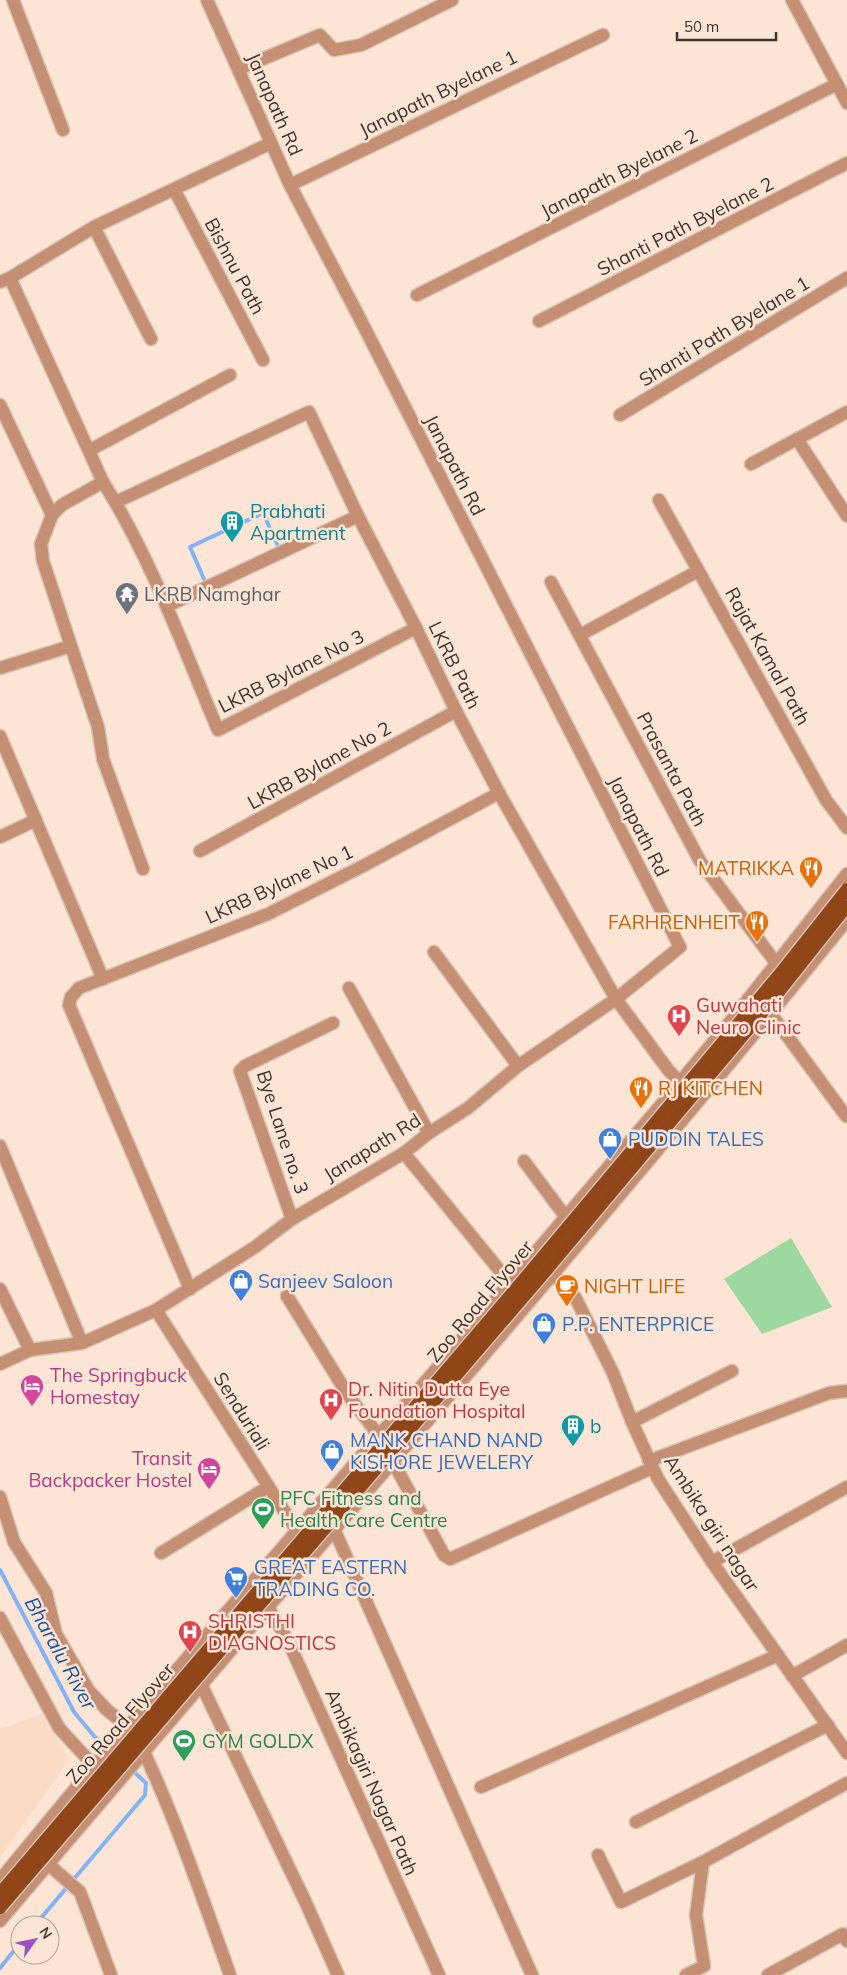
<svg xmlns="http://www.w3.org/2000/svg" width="847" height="1975" viewBox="0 0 847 1975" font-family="Mulish,sans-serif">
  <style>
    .built { fill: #fadbc5 }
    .green { fill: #9dd7a1 }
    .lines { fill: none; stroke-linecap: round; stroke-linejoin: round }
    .stream { stroke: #84b2f6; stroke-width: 4 }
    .minor-casing { stroke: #d7c2b4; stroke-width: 15 }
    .minor { stroke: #c58f73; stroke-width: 12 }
    .major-bridge-casing { stroke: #d7c2b4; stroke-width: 15; stroke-linecap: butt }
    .major-bridge { stroke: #904618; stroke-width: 12 }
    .labels { text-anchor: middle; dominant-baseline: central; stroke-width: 5; stroke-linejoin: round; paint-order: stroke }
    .street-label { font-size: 19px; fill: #3d342e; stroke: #fde5d5 }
    .culture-label { font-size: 19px; fill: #0d838f; stroke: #fde5d5; text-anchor: start }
    .worship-label { font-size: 19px; fill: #5b616d; stroke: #fde5d5; text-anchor: start }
    .food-label { font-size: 19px; fill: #c56008; stroke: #fde5d5; text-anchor: end }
    .health-label { font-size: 19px; fill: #be3a42; stroke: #fde5d5; text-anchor: start }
    .shop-label { font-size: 19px; fill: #366cbe; stroke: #fde5d5; text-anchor: start }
    .hotel-label { font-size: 19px; fill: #b23c85; stroke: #fde5d5; text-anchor: start }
    .leisure-label { font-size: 19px; fill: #27864d; stroke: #fde5d5; text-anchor: start }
    .water-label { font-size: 20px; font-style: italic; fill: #18509f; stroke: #fde5d5 }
  </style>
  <rect width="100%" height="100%" fill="#fde5d5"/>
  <polygon class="built" points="42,1714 69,1760 0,1857 0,1729"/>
  <polygon class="green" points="791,1238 832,1307 762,1334 724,1279"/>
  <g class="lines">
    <g class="stream">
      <polyline points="204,579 190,547 263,513 277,544"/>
      <polyline points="0,1570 74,1712 94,1736 107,1748"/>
      <polyline points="35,1925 145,1795 146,1783 131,1769"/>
      <polyline points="0,1968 20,1943"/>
    </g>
    <g class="minor-casing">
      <g id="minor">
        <polyline points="13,0 63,130"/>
        <polyline points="792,0 847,103"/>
        <polyline points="239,69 320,35 334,50 361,45 452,0"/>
        <polyline points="290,185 603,35"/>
        <polyline points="174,189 263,360"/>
        <polyline points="94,227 151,339"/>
        <path d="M 10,278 L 103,482 C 151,558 183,647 218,730 L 416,628"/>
        <polyline points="0,282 10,278 94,227 271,143"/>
        <polyline points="417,295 837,84"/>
        <polyline points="539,321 847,163"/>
        <polyline points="0,405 52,515"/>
        <polyline points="620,415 847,278"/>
        <polyline points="797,439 847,516"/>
        <polyline points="90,450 230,375"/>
        <polyline points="751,464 847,412"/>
        <polyline points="659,500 826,800 847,828"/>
        <polyline points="116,502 309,412 358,516 416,628 456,711 499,793 616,999 669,1071 685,1087"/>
        <polyline points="551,582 700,861 776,963"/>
        <polyline points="167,606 358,516"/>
        <polyline points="580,635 698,571"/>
        <polyline points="71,646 98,727 103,759 143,869"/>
        <polyline points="0,668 71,646 43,561 41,544 52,515 62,505 103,482"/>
        <polyline points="0,736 103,979"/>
        <polyline points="0,837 36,820"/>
        <polyline points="200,851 456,711"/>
        <polyline points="434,952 518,1066"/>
        <polyline points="349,988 429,1133"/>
        <polyline points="771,1014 846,1116 847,1116"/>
        <polyline points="0,1146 82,1343"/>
        <polyline points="404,1153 509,1282"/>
        <polyline points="524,1161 565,1216"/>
        <polyline points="292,1219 240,1071 245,1066 333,1023"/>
        <polyline points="549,1270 575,1297 613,1373 632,1422 658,1479 712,1562 847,1753"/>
        <polyline points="0,1289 30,1350"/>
        <polyline points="190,1289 69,1005 71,997 79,988 268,914 363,866 499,793"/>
        <polyline points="287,1296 348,1395 379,1436"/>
        <polyline points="156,1310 297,1531"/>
        <polyline points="0,1364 30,1350 82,1343 156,1310 255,1247 292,1219 404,1153 429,1133 468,1108 518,1066 616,999 680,947 357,313 290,185 207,0"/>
        <polyline points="632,1422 732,1371"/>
        <polyline points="649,1461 829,1393 847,1391"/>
        <polyline points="393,1462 444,1555 450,1559 652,1468"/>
        <polyline points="0,1497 14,1542 46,1593 56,1634 89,1691 107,1710 128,1727"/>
        <polyline points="334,1529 532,1975"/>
        <polyline points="161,1553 268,1487"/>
        <polyline points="712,1562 847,1487"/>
        <polyline points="268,1607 288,1641 439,1975"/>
        <polyline points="0,1618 59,1728 94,1766"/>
        <polyline points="792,1676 847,1645"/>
        <polyline points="201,1684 305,1901 338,1975"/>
        <path d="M 144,1752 C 178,1825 203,1900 230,1975"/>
        <polyline points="481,1787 778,1655"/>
        <polyline points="636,1822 828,1725"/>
        <polyline points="598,1855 621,1902 703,1862"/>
        <polyline points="48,1864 80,1892 111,1975"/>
        <polyline points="0,1880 94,1766 439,1366 666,1099 734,1017 847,874"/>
        <path d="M 0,1921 C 282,1587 572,1260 847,920"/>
        <polyline points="686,1975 704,1966 696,1915 703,1862 847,1783"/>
        <polyline points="768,1975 843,1934 847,1941"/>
      </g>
    </g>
    <use href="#minor" class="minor"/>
    <g class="major-bridge-casing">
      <g id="major-bridge">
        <polyline points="0,1893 513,1292 782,971 847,889"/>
        <polyline points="0,1908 545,1272 767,1007 847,906"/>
      </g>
    </g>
    <use href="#major-bridge" class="major-bridge"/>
  </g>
  <defs>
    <g id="building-pin" transform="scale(1.25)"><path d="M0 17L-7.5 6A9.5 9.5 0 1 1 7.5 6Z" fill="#0f9aa8" stroke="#fde5d5"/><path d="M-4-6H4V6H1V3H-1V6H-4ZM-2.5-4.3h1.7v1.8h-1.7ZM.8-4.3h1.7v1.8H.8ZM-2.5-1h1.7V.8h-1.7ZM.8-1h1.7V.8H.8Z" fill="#fff"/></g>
    <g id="temple-pin" transform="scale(1.25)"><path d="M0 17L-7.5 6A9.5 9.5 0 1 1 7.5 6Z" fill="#6b7280" stroke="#fde5d5"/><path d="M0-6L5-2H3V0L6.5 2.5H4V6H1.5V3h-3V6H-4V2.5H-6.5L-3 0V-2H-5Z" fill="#fff"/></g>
    <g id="restaurant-pin" transform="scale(1.25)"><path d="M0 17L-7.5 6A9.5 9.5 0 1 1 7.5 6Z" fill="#e8710a" stroke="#fde5d5"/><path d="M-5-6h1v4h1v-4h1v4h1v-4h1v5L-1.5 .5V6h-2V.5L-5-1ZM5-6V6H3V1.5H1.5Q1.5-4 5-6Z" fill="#fff"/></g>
    <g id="hospital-pin" transform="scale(1.25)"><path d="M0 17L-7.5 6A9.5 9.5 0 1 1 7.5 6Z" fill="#e0444e" stroke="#fde5d5"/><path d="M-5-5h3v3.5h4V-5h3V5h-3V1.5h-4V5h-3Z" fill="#fff"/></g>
    <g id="shop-pin" transform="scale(1.25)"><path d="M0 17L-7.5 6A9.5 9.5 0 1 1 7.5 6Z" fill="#3f7fe0" stroke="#fde5d5"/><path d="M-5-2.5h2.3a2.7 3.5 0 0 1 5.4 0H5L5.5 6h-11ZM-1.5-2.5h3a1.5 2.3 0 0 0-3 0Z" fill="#fff"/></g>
    <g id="cafe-pin" transform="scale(1.25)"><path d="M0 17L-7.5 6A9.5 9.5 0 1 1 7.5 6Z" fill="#e8710a" stroke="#fde5d5"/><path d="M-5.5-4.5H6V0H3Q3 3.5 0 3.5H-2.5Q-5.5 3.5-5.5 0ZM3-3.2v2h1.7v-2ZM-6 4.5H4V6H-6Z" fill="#fff"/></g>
    <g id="hotel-pin" transform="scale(1.25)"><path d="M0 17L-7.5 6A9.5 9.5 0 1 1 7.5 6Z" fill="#d1479c" stroke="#fde5d5"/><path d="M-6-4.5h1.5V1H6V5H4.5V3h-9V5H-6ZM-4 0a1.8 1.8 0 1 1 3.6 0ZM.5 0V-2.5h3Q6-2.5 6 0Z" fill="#fff"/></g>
    <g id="stadium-pin" transform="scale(1.25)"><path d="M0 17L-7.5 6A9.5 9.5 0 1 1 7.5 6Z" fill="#2e9e5b" stroke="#fde5d5"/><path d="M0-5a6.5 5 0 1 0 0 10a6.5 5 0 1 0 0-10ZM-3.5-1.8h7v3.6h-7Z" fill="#fff"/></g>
    <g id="supermarket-pin" transform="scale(1.25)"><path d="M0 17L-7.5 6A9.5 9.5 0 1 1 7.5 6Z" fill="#3f7fe0" stroke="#fde5d5"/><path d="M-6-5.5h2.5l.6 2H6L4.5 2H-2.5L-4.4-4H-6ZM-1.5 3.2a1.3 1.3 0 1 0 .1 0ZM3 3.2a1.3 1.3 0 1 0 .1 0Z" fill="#fff"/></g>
  </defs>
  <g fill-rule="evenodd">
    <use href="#building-pin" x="232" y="522"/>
    <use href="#temple-pin" x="127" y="594"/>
    <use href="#restaurant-pin" x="811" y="868"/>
    <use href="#restaurant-pin" x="757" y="922"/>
    <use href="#hospital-pin" x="679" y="1016"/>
    <use href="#restaurant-pin" x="641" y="1088"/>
    <use href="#shop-pin" x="610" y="1139"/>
    <use href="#shop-pin" x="241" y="1281"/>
    <use href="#cafe-pin" x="567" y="1286"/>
    <use href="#shop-pin" x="544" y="1324"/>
    <use href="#hotel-pin" x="32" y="1386"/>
    <use href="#hospital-pin" x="331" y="1400"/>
    <use href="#building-pin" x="573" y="1426"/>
    <use href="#shop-pin" x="332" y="1451"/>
    <use href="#hotel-pin" x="209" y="1469"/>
    <use href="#stadium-pin" x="263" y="1509"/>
    <use href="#supermarket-pin" x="236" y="1578"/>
    <use href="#hospital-pin" x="190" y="1632"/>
    <use href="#stadium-pin" x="184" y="1741"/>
  </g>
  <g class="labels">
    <g class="street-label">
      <text transform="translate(438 93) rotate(-26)">Janapath Byelane 1</text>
      <text transform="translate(275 104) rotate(66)">Janapath Rd</text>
      <text transform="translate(619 173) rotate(-27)">Janapath Byelane 2</text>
      <text transform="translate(685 226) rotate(-27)">Shanti Path Byelane 2</text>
      <text transform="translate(235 266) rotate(62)">Bishnu Path</text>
      <text transform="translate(724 331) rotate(-31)">Shanti Path Byelane 1</text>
      <text transform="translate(455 465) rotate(63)">Janapath Rd</text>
      <text transform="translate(768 656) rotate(61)">Rajat Kamal Path</text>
      <text transform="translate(455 665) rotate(64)">LKRB Path</text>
      <text transform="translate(291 671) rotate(-27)">LKRB Bylane No 3</text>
      <text transform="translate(319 765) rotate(-29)">LKRB Bylane No 2</text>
      <text transform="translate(672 769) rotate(62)">Prasanta Path</text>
      <text transform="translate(639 826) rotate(63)">Janapath Rd</text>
      <text transform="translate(279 884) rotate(-25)">LKRB Bylane No 1</text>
      <text transform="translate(283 1132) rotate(72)">Bye Lane no. 3</text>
      <text transform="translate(372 1147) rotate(-32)">Janapath Rd</text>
      <text transform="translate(480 1301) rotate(-50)">Zoo Road Flyover</text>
      <text transform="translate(242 1411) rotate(58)">Senduriali</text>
      <text transform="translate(712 1523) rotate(57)">Ambika giri nagar</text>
      <text transform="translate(120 1723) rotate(-49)">Zoo Road Flyover</text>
      <text transform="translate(372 1782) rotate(66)">Ambikagiri Nagar Path</text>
    </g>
    <g class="culture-label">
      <text x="250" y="511">Prabhati<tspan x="250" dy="22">Apartment</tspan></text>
      <text x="590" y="1426">b</text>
    </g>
    <g class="worship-label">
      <text x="144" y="594">LKRB Namghar</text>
    </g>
    <g class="food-label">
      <text x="794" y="868">MATRIKKA</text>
      <text x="740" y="922">FARHRENHEIT</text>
      <text x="658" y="1088" text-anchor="start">RJ KITCHEN</text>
      <text x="584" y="1286" text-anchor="start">NIGHT LIFE</text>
    </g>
    <g class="health-label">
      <text x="696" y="1005">Guwahati<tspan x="696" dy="22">Neuro Clinic</tspan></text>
      <text x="348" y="1389">Dr. Nitin Dutta Eye<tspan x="348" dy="22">Foundation Hospital</tspan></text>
      <text x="208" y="1621">SHRISTHI<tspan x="208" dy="22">DIAGNOSTICS</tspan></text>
    </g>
    <g class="shop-label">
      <text x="628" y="1139">PUDDIN TALES</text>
      <text x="258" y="1281">Sanjeev Saloon</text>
      <text x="562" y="1324">P.P. ENTERPRICE</text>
      <text x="350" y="1440">MANK CHAND NAND<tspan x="350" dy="22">KISHORE JEWELERY</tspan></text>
      <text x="254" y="1567">GREAT EASTERN<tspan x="254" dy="22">TRADING CO.</tspan></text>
    </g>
    <g class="hotel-label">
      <text x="50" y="1375">The Springbuck<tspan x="50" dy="22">Homestay</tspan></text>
      <text x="192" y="1458" text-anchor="end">Transit<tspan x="192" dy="22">Backpacker Hostel</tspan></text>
    </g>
    <g class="leisure-label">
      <text x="280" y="1498">PFC Fitness and<tspan x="280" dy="22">Health Care Centre</tspan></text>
      <text x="202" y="1741">GYM GOLDX</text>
    </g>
    <g class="water-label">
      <text transform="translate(61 1653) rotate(61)">Bharalu River</text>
    </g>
  </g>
  <g transform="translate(35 1940) rotate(57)"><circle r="24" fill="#fde5d5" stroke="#b09e92"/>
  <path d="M0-4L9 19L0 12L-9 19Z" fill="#9a52c6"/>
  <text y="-8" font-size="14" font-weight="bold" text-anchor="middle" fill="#3d342e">N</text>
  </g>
  <path d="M677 32v8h99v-8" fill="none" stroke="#3d342e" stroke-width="2.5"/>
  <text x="684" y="32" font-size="15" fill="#3d342e" stroke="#fde5d5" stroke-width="4" paint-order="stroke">50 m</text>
</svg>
